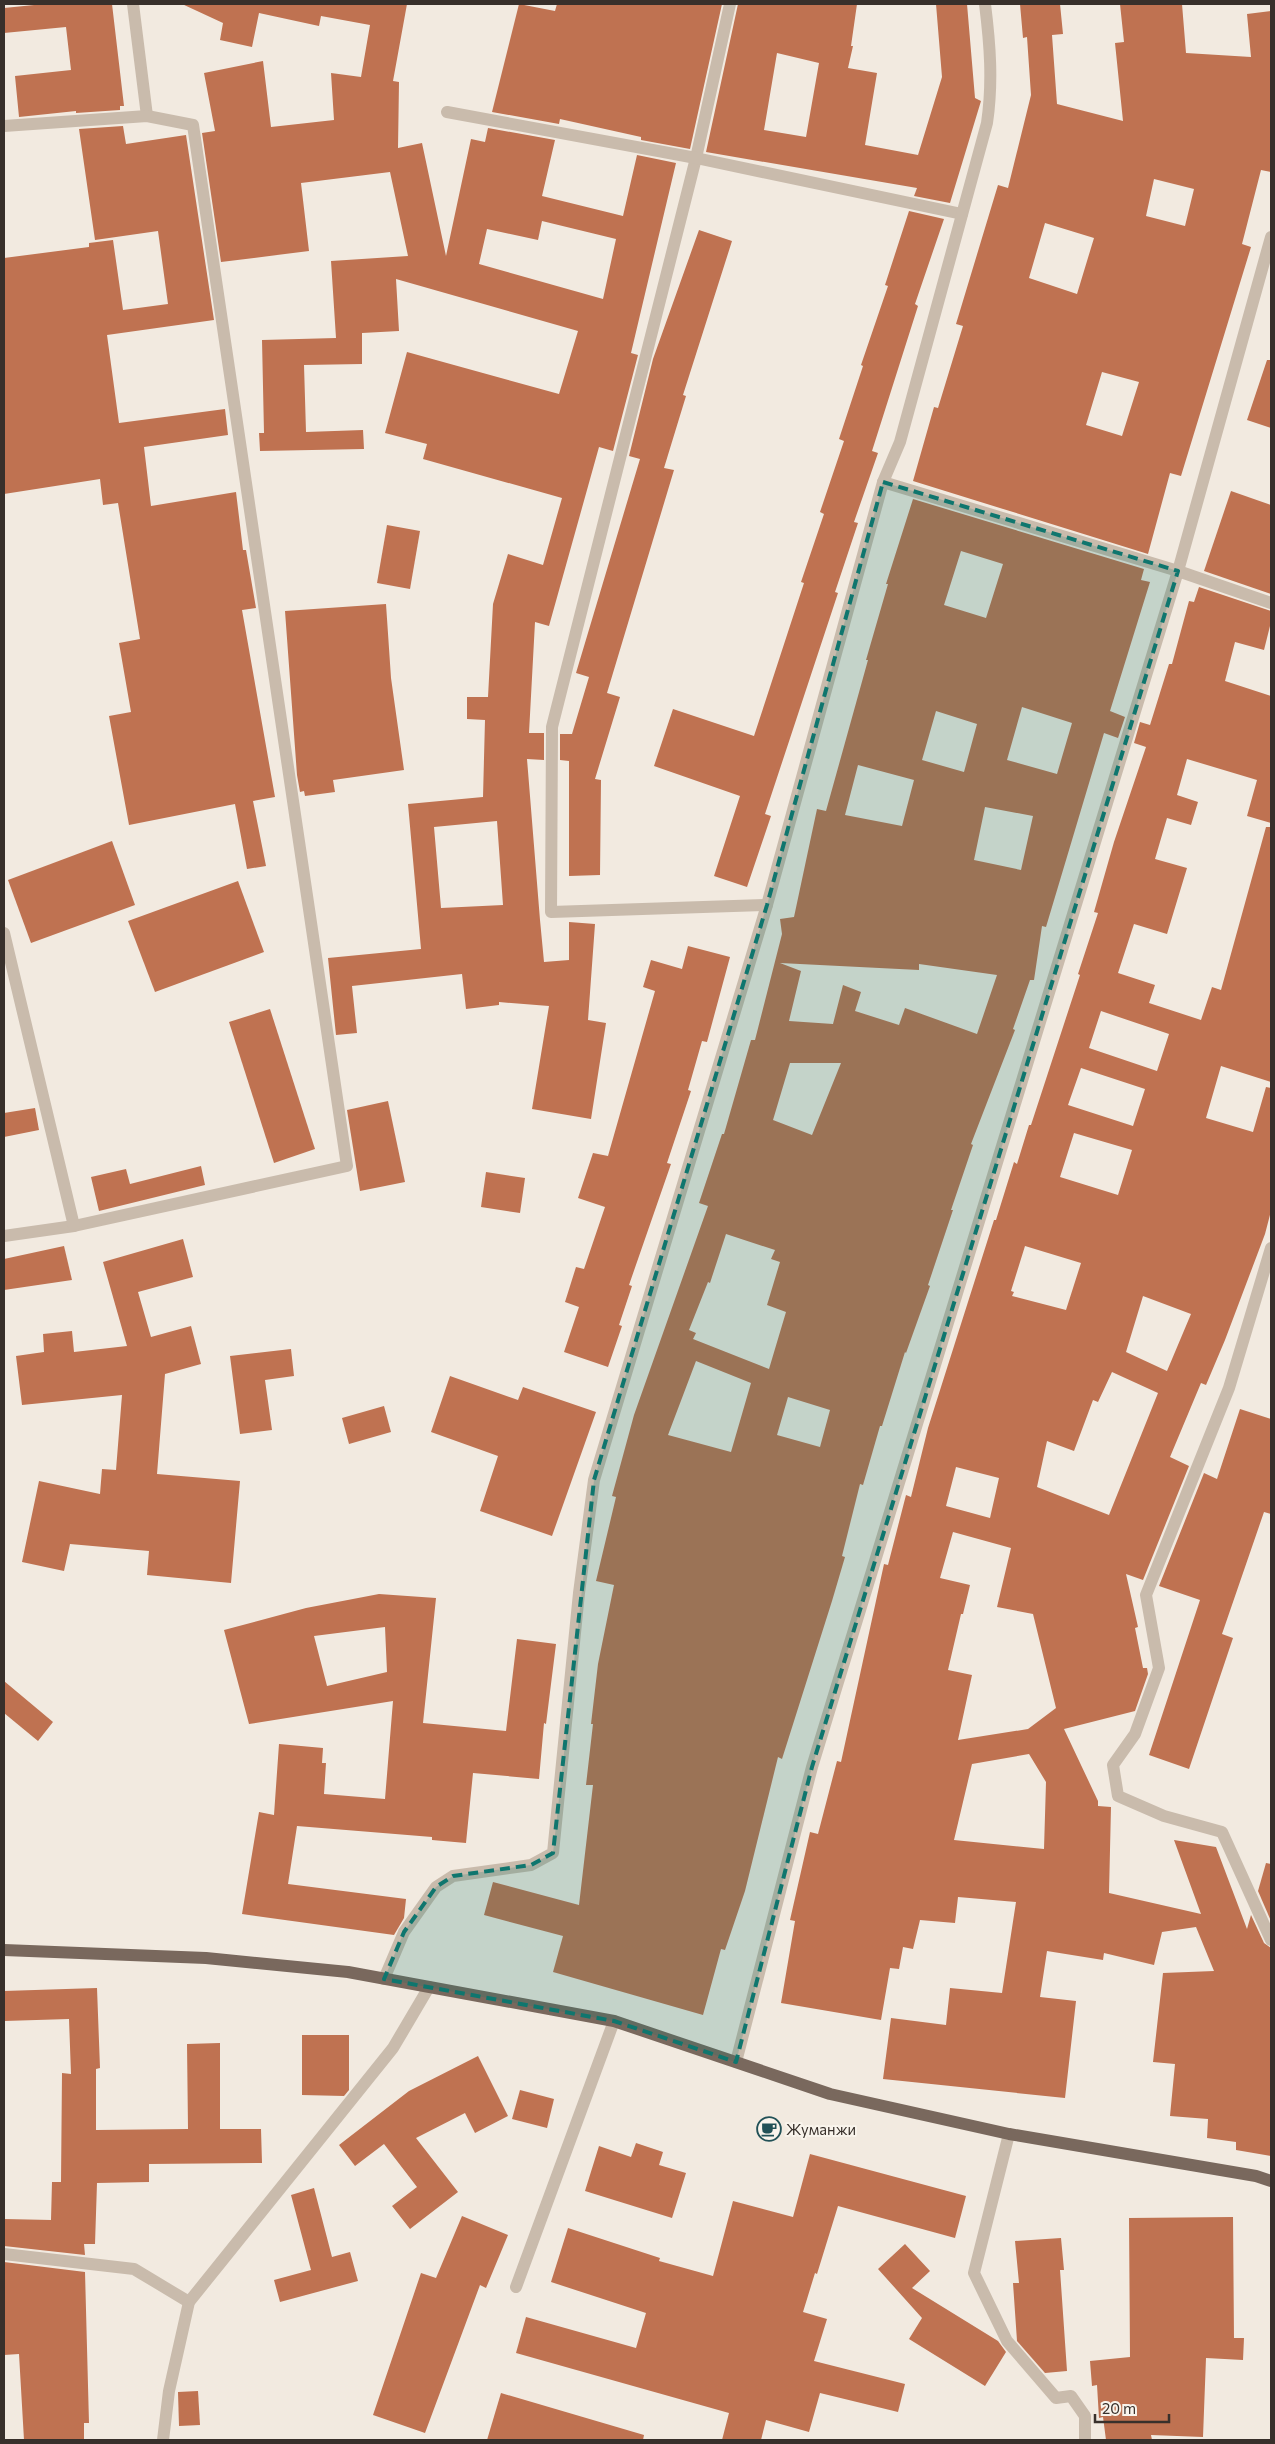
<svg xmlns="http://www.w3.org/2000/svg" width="1275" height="2444" viewBox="0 0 1275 2444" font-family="Commissioner,sans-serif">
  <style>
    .building { fill: #bf7251; fill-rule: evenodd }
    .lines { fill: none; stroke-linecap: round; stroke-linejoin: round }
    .minor { stroke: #c9bbac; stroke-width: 12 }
    .major { stroke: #79685d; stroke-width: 12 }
    .marked { fill: #0f766e; fill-opacity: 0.2; stroke: #0f766e; stroke-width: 4; stroke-dasharray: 10 6; stroke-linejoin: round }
    .labels { text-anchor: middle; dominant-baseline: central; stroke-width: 4; stroke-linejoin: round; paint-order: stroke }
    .poi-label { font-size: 15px; fill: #38302b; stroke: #f9f4ec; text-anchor: start }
  </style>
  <rect width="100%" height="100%" fill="#f2eae0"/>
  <g class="building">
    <polygon points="44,4 112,4 124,106 120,106 120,110 76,113 76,111 19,117 15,76 71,70 66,27 4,33 4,8"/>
    <path d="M 182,4 L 407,4 L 393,81 L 399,82 L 398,148 L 422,143 L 446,256 L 471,139 L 485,142 L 488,128 L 555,140 L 542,196 L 623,216 L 637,155 L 676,163 L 631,353 L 638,355 L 613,451 L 599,447 L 549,626 L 535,622 L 529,733 L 544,733 L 544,760 L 527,759 L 540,920 L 544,962 L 569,960 L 569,922 L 595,924 L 588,1020 L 606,1023 L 591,1119 L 532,1109 L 549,1006 L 499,1002 L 499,1005 L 466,1009 L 462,974 L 352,986 L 357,1033 L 336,1035 L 328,958 L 421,949 L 408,804 L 483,797 L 485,720 L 467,719 L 467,697 L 488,697 L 493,604 L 508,554 L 543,565 L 562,498 L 423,459 L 427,444 L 385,433 L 407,352 L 559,394 L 578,331 L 396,279 L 399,331 L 362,333 L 362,364 L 304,365 L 306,432 L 363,430 L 364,449 L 260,451 L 259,433 L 264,433 L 262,340 L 336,338 L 331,261 L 408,256 L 390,172 L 301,183 L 309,251 L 221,262 L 202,133 L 215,131 L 204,73 L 263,61 L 271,127 L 334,120 L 331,73 L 361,77 L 370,25 L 321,16 L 319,26 L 259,13 L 252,47 L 220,40 L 223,23 ZM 542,221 L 616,239 L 603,299 L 479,264 L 487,229 L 538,240 ZM 497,821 L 503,905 L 441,908 L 434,827 Z"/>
    <polygon points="519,4 555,11 557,4 722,4 690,149 641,140 641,137 560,119 559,124 492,112"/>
    <path d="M 738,4 L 857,4 L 851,46 L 853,46 L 848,68 L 877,73 L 865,145 L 918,155 L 942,77 L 936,4 L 967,4 L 975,98 L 981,101 L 950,203 L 914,196 L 917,188 L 706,152 ZM 777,53 L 819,63 L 806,137 L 764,130 Z"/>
    <path d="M 1020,4 L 1060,4 L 1063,34 L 1052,35 L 1057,104 L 1123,121 L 1115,43 L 1124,42 L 1120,4 L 1182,4 L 1186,53 L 1251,57 L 1247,14 L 1271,11 L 1271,172 L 1261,170 L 1242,244 L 1251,247 L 1181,476 L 1170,473 L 1148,554 L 913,481 L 934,407 L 938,408 L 963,326 L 956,324 L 998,185 L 1008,188 L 1031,95 L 1027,37 L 1023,38 ZM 1154,179 L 1194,189 L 1185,226 L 1146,216 ZM 1045,223 L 1094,238 L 1077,294 L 1029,278 ZM 1102,372 L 1139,382 L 1122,436 L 1086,425 Z"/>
    <polygon points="123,126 126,144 186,135 214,320 107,335 119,423 225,409 228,435 144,447 151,506 236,492 243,550 246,550 256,608 242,610 275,797 253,801 266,866 247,869 235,804 129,825 109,716 131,712 119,643 140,639 118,503 103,505 100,479 4,494 4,258 89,247 89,243 113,240 123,310 168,304 158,231 95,240 79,129"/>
    <polygon points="909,211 944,219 915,304 918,306 872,451 878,453 854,522 858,523 835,592 838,593 765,814 771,816 747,887 714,876 740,796 654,766 673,709 754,736 804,583 801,582 824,514 820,512 844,441 839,439 863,366 861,365 888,286 885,285"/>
    <polygon points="699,230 732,241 683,395 686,396 664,468 674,470 607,693 620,697 595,779 601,780 600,875 569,876 569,761 560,760 560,734 572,734 589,677 576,673 640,459 629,456 653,359"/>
    <polygon points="1267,360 1271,360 1271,428 1247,420"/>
    <polygon points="1231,491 1271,505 1271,594 1204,571"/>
    <path d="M 913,499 L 1144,569 L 1141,580 L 1150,582 L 1110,711 L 1125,717 L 1118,738 L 1104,733 L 1046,927 L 1042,926 L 1034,980 L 1030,980 L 1013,1029 L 1015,1030 L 971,1144 L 973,1145 L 951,1210 L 953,1210 L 928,1285 L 930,1286 L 906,1353 L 905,1352 L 882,1426 L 880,1426 L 863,1485 L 860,1484 L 842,1556 L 845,1557 L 832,1601 L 782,1759 L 778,1757 L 745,1891 L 725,1950 L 721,1949 L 703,2015 L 553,1972 L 563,1936 L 484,1915 L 493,1882 L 579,1905 L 593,1785 L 586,1785 L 593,1724 L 591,1724 L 598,1664 L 614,1585 L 596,1581 L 616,1497 L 612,1496 L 634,1415 L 708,1206 L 699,1203 L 722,1134 L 724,1134 L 751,1040 L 755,1040 L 782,934 L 780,919 L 794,917 L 817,809 L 826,811 L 868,660 L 866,660 L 888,584 L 886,584 ZM 961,551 L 1003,564 L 986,618 L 944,605 ZM 1022,707 L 1072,723 L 1057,774 L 1007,760 ZM 936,711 L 977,724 L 964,772 L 922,760 ZM 858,765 L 914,780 L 902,826 L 845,815 ZM 985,807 L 1033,816 L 1021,870 L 974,860 ZM 780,963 L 919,970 L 919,964 L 997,975 L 977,1034 L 905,1008 L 899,1025 L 855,1011 L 861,992 L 843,985 L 833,1024 L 789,1021 L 801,971 ZM 790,1063 L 841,1063 L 812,1135 L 773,1120 ZM 726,1234 L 775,1250 L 771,1259 L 780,1262 L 767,1305 L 786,1312 L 769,1369 L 693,1339 L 696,1333 L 689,1330 L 708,1282 L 710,1283 ZM 696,1361 L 751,1383 L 731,1452 L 668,1435 ZM 788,1397 L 830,1410 L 820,1447 L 777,1435 Z"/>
    <polygon points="387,525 420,531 410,589 377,583"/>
    <path d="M 1199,587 L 1271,611 L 1271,622 L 1264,650 L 1235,642 L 1225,681 L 1271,696 L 1271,823 L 1247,816 L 1257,780 L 1187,759 L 1177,795 L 1198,802 L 1191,825 L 1167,818 L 1155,859 L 1187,868 L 1167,934 L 1134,924 L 1118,973 L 1155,985 L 1149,1003 L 1201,1020 L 1212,987 L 1221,990 L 1266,827 L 1271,827 L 1271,1082 L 1221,1066 L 1206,1118 L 1253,1132 L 1266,1087 L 1271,1088 L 1271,1211 L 1265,1234 L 1225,1340 L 1206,1385 L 1201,1383 L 1170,1457 L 1189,1466 L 1143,1580 L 1126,1574 L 1138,1627 L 1135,1628 L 1143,1668 L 1147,1668 L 1148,1674 L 1135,1711 L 1064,1729 L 1098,1801 L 1098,1806 L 1111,1807 L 1109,1893 L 1201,1914 L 1174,1840 L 1216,1847 L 1247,1929 L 1251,1915 L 1264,1943 L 1271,1948 L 1271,2156 L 1236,2150 L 1236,2142 L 1207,2138 L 1208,2119 L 1170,2116 L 1175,2064 L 1153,2062 L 1163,1973 L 1214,1971 L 1196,1927 L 1162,1932 L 1154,1965 L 1104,1953 L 1103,1960 L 1047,1951 L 1040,1997 L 1076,2001 L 1065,2098 L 883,2079 L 891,2018 L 946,2025 L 950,1988 L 1002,1993 L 1016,1902 L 958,1897 L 955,1923 L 920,1920 L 913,1949 L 903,1947 L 899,1969 L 890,1968 L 881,2020 L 781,2003 L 795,1921 L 790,1920 L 810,1832 L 818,1834 L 837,1761 L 841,1762 L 884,1564 L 888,1565 L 906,1495 L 911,1497 L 928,1428 L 994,1220 L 996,1220 L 1014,1162 L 1017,1164 L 1029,1125 L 1031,1125 L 1080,975 L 1078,974 L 1098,913 L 1094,912 L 1114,842 L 1146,747 L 1134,743 L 1140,722 L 1150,725 L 1169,664 L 1172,664 L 1189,601 L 1194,602 ZM 1101,1011 L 1169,1034 L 1157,1071 L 1089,1048 ZM 1081,1068 L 1145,1089 L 1133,1126 L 1068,1105 ZM 1074,1133 L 1132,1150 L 1118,1195 L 1060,1177 ZM 1025,1246 L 1081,1263 L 1066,1310 L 1012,1296 L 1014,1292 L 1011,1291 ZM 1143,1296 L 1191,1314 L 1167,1371 L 1126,1352 ZM 1112,1372 L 1158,1393 L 1109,1515 L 1037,1487 L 1047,1441 L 1074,1451 L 1093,1400 L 1098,1402 ZM 956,1467 L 999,1478 L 990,1518 L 946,1506 ZM 953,1532 L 1011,1548 L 997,1607 L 1033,1614 L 1056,1708 L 1028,1729 L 958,1740 L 972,1675 L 948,1670 L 961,1614 L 963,1614 L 970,1585 L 940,1578 ZM 1029,1754 L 1046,1782 L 1044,1849 L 954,1840 L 972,1764 Z"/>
    <polygon points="386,604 391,678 404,770 333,780 335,792 305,796 304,791 300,792 297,775 285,611"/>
    <polygon points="112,841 135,905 31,943 8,880"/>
    <polygon points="238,881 264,952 155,992 128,921"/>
    <polygon points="688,946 730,957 707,1042 702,1041 688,1090 691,1091 667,1163 671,1164 629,1285 632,1286 619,1325 622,1326 608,1367 564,1352 579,1307 565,1302 576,1267 584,1269 605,1207 578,1198 593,1153 608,1156 655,991 643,987 651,960 682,969"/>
    <polygon points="270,1009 315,1149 274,1163 229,1022"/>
    <polygon points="388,1101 405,1182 360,1191 347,1110"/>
    <polygon points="35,1108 39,1130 4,1137 4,1113"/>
    <polygon points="201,1166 205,1185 99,1211 91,1177 126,1169 130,1184"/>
    <polygon points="486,1172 525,1178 520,1213 481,1207"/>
    <polygon points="183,1239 193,1277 138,1292 151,1337 191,1326 201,1364 165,1374 157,1474 240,1481 231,1583 147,1575 149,1551 70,1544 64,1571 22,1562 39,1481 100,1494 102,1469 116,1470 122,1395 22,1405 16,1356 44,1352 43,1334 72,1331 74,1352 127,1346 103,1262"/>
    <polygon points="64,1246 72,1280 4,1290 4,1259"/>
    <polygon points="291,1349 294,1376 265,1380 272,1430 240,1434 230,1356"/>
    <polygon points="450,1376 518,1400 523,1387 596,1412 552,1536 480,1511 498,1456 431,1432"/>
    <polygon points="384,1406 391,1432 349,1444 342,1418"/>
    <polygon points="1240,1409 1271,1419 1271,1514 1264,1512 1222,1634 1233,1638 1189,1769 1149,1755 1200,1600 1159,1586 1204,1473 1217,1479"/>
    <path d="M 379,1594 L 436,1598 L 423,1723 L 506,1731 L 517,1639 L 556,1644 L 546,1724 L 544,1723 L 539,1779 L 473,1773 L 466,1843 L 432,1840 L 432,1837 L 297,1826 L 288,1884 L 406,1899 L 404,1918 L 394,1935 L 242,1914 L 259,1812 L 274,1815 L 279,1744 L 323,1748 L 322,1763 L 326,1763 L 324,1794 L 385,1799 L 393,1701 L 249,1724 L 224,1630 L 306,1608 ZM 385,1627 L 387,1672 L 327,1686 L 314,1636 Z"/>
    <polygon points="4,1681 53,1722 38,1741 4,1713"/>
    <polygon points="1266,1863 1271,1864 1271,1921 1258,1891"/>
    <polygon points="97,1988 100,2068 96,2069 96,2130 188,2129 187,2044 220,2043 220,2129 261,2129 262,2163 149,2164 149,2182 97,2183 95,2244 84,2244 85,2255 4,2246 4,2219 51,2220 52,2182 61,2182 62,2073 71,2074 69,2019 4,2021 4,1991"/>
    <polygon points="302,2035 349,2035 349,2090 344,2096 302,2095"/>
    <polygon points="478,2056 508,2116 475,2133 465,2113 416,2138 458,2192 410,2229 392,2206 417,2187 384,2144 355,2166 339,2145 409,2091"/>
    <polygon points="520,2090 554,2099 547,2128 512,2119"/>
    <polygon points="636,2143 663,2152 659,2165 686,2173 672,2218 585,2191 599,2146 631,2157"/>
    <polygon points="810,2154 966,2196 955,2238 838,2206 817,2274 815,2273 803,2312 827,2319 814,2361 905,2384 898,2412 820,2393 809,2432 766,2420 761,2440 722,2440 729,2413 516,2353 526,2317 636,2348 646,2313 551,2282 568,2228 660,2258 659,2261 713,2276 733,2201 793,2217"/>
    <polygon points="314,2188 332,2257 350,2252 358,2281 280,2302 274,2280 311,2270 291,2195"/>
    <polygon points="462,2216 508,2235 486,2288 480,2285 425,2433 373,2415 421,2273 436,2278"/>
    <polygon points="1233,2217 1234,2338 1244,2338 1243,2360 1206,2358 1203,2437 1151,2435 1152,2440 1106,2440 1103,2417 1099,2418 1097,2385 1092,2386 1090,2361 1130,2357 1129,2218"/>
    <polygon points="1061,2238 1064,2270 1060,2270 1067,2371 1045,2373 1017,2341 1013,2283 1019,2283 1015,2241"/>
    <polygon points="905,2244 930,2271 912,2288 998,2341 1006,2352 985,2386 909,2339 922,2318 878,2269"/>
    <polygon points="4,2262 85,2272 89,2423 84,2423 84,2440 24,2440 19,2354 4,2355"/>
    <polygon points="198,2391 200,2425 179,2426 178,2392"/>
    <polygon points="501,2393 644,2435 643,2440 487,2440"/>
  </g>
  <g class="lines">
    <g class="minor">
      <polyline points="133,4 147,116"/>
      <polyline points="730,4 696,158 552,727 551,912 767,905"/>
      <polyline points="447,112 696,158 962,214"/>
      <polyline points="4,126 147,116 193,125 347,1166 74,1226 4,1236"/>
      <polyline points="883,482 1178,571 1271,603"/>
      <polyline points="4,933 74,1226"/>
      <polyline points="1271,1248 1229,1388 1146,1595 1159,1668 1135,1734 1113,1765 1118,1796 1164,1816 1222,1832 1271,1940"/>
      <path d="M 384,1979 L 404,1932 L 436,1887 L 453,1876 L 531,1865 L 553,1853 L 579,1593 L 594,1480 L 767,905 L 883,482 L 900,442 L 987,123 C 993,82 990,44 985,4"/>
      <polyline points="736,2062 812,1767 1178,571 1271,237"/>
      <polyline points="1009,2134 974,2273 1007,2341 1056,2398 1071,2396 1085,2416 1085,2440"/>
      <polyline points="4,2254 134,2269 189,2302"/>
      <polyline points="516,2287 614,2021"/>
      <polyline points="163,2440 169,2391 189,2302 393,2048 429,1987"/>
    </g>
    <polyline class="major" points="4,1950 206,1958 348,1972 614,2021 830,2094 1009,2134 1256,2176 1271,2181"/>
  </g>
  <path class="marked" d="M 883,482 L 1178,571 L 812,1767 L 736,2062 L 614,2021 L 384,1979 L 404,1932 L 436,1887 L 453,1876 L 531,1865 L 553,1853 L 594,1480 L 767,905 Z"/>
  <defs>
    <g id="cafe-ring" transform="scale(1.25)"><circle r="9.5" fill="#f9f4ec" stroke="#225157" stroke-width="1.5"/><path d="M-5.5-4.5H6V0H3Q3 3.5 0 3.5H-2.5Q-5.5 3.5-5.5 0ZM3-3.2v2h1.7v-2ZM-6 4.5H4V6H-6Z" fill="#225157"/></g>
  </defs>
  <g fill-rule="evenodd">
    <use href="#cafe-ring" x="769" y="2129"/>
  </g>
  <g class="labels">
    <g class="poi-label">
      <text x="786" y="2129">Жуманжи</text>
    </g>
  </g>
  <rect width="1275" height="2444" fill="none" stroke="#38302b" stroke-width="10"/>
  <path d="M1095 2414v8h74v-8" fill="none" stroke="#38302b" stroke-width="2.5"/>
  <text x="1102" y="2414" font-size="15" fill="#38302b" stroke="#f9f4ec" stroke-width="4" paint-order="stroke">20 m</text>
</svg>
